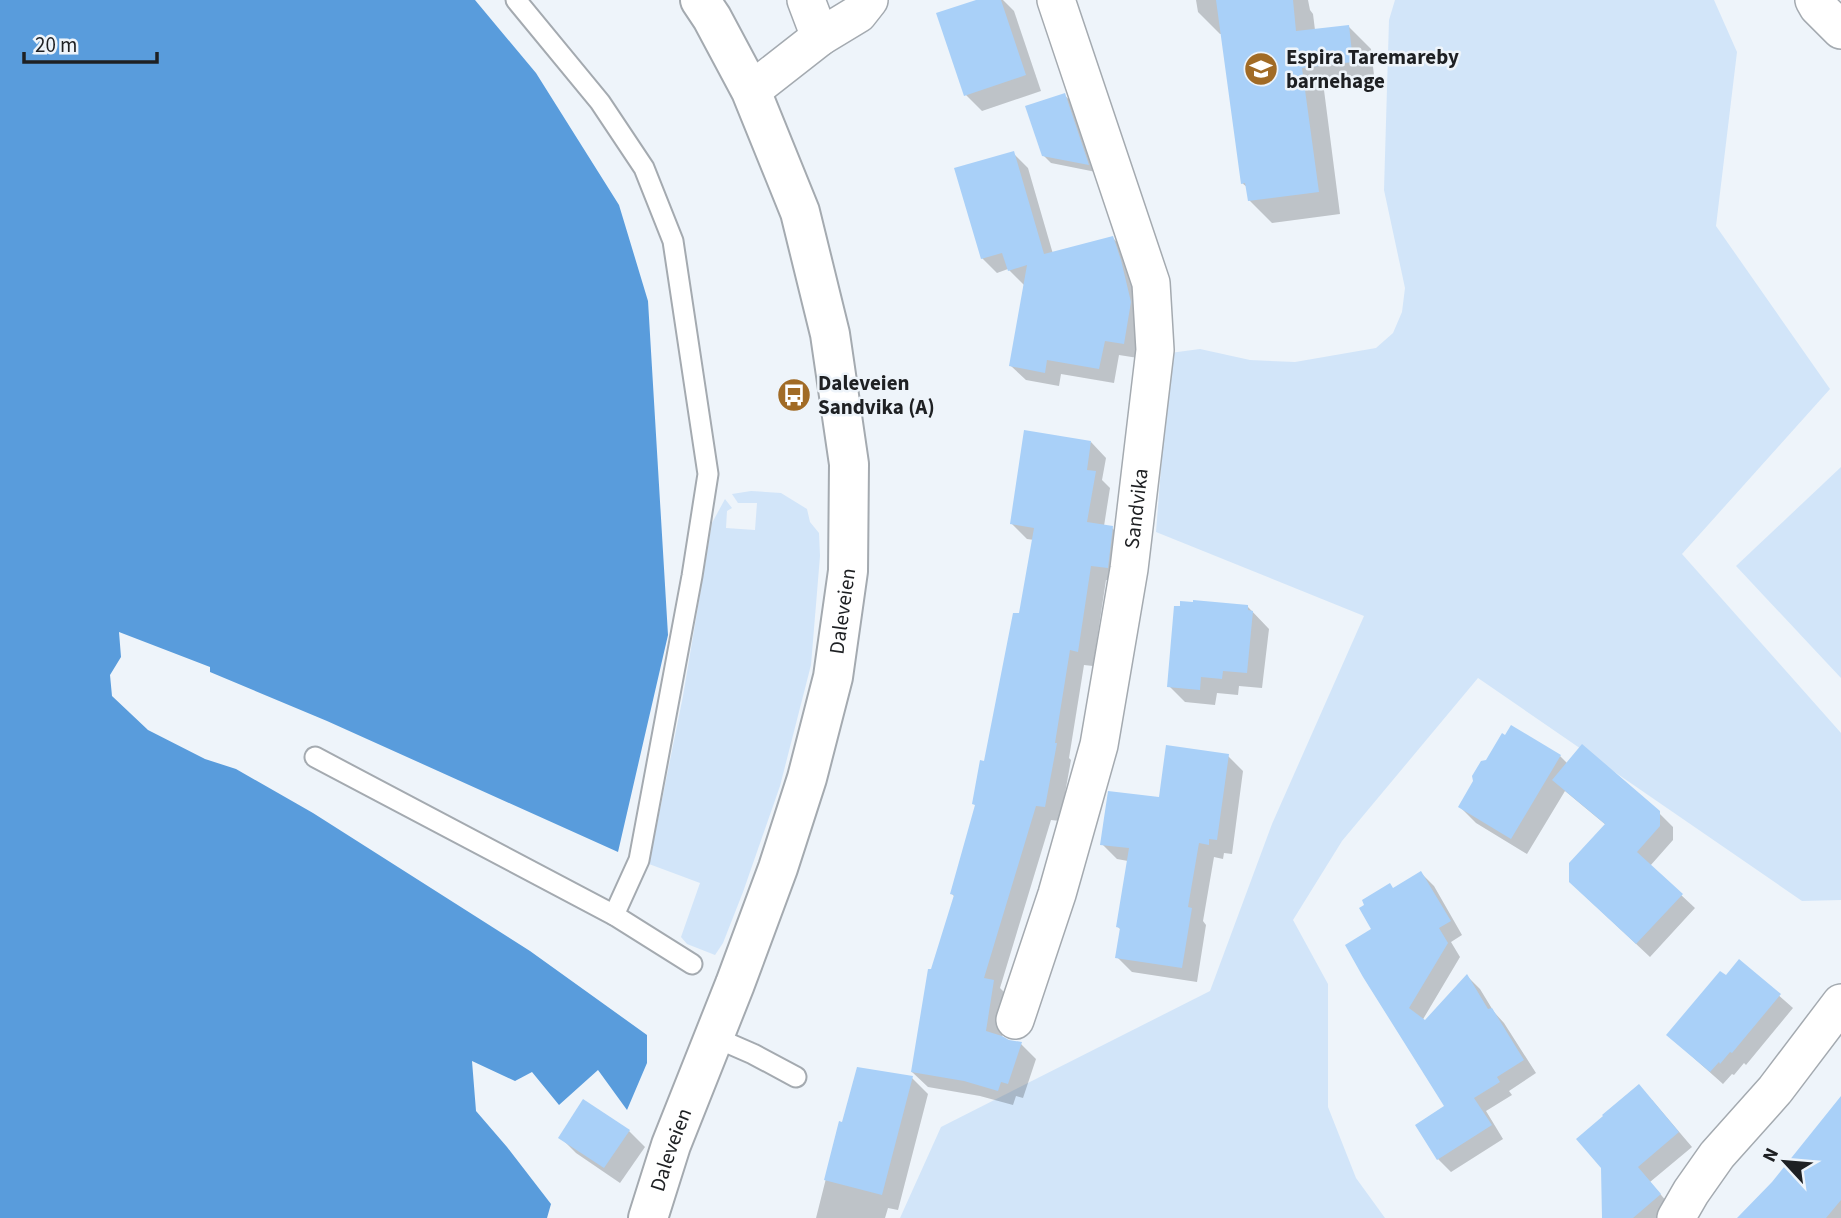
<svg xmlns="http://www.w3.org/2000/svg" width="1841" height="1218" viewBox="0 0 1841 1218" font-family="'Source Sans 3',sans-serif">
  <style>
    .green { fill: #d2e5f9 }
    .water { fill: #599cdc }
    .shadow { fill: #0003 }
    .building { fill: #a9d0f8 }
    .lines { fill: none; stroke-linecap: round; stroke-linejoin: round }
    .lane-casing { stroke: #a4aab0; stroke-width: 23 }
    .street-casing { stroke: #a4aab0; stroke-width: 40 }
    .secondary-casing { stroke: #a4aab0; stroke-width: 42 }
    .lane { stroke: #fff; stroke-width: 19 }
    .street { stroke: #fff; stroke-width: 37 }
    .secondary { stroke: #fff; stroke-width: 38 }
    .labels { text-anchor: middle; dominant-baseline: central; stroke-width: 5; stroke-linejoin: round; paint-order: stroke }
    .poi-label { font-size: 21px; font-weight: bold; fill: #1e2023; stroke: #eef4fa; text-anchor: start }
    .street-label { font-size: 21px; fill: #1e2023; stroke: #eef4fa }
  </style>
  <rect width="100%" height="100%" fill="#eef4fa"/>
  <g class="green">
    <polygon points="1395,0 1714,0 1737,52 1716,226 1830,389 1682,554 1841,733 1841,900 1802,901 1478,678 1342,841 1293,920 1328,984 1328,1107 1356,1178 1385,1218 900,1218 941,1127 1210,991 1272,824 1364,616 1156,532 1170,353 1200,349 1250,360 1295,362 1376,348 1393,333 1402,312 1405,288 1384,190 1389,20"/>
    <polygon points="1841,467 1841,678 1736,566"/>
    <polygon points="751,491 781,493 807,509 810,522 819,533 820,556 811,665 780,786 743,892 723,943 715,955 687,944 681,937 700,883 649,864 683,696 712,523 725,499 732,508 727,511 726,528 755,530 757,503 738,503 732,494"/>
  </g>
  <polygon class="water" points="0,0 475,0 536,73 619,205 648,301 668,635 618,852 327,721 210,672 210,667 119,632 121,657 110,675 112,696 148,730 205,759 236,769 313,813 530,951 647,1035 647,1063 627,1110 598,1070 559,1105 532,1072 515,1081 472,1061 476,1111 507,1147 551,1204 547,1218 0,1218"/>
  <g class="shadow">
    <polygon points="982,0 1003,0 1014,11 1041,91 982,111 966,95"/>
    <polygon points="1196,0 1308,0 1310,10 1313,14 1315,30 1349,27 1371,49 1375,84 1324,90 1340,214 1272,223 1249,200 1248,188 1242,183 1222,34 1220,34 1198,12"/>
    <polygon points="1064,95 1072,102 1096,172 1051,163 1043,155"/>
    <polygon points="1013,153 1028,168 1053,254 1113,238 1127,253 1145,314 1138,358 1119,355 1114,383 1061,374 1059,386 1026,380 1011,366 1024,285 1008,269 997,273 982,258"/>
    <polygon points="1091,442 1106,458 1102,480 1110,488 1104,526 1112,528 1127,543 1122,582 1106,580 1093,666 1084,665 1069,758 1071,760 1060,821 1051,820 1000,988 1009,997 1002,1038 1008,1042 1021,1044 1036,1059 1023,1098 1016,1096 1013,1105 980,1096 928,1087 912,1072 932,971 955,897 952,894 977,806 1020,615 1034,540 1027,539 1012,524"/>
    <polygon points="1248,607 1269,629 1262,688 1239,686 1238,695 1217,693 1215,705 1185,702 1169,686"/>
    <polygon points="1228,756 1243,771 1232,854 1224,853 1223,859 1214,857 1203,921 1206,925 1197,982 1132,972 1117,957 1121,930 1118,927 1128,861 1117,859 1102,844 1160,799"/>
    <polygon points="1560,756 1568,764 1658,812 1673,827 1673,840 1650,866 1695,908 1650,957 1585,896 1606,825 1565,791 1527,854 1476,823 1460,807"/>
    <polygon points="1421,873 1434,886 1462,935 1451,942 1460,957 1419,1026 1421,1027 1467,976 1480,989 1494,1012 1504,1023 1536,1073 1509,1091 1512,1095 1486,1111 1503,1139 1451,1172 1438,1159 1446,1106 1374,930 1394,889"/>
    <polygon points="1740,961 1793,1008 1746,1065 1744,1063 1734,1075 1732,1074 1723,1084 1668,1035 1726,978"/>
    <polygon points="912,1078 928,1094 898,1210 888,1208 885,1218 816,1218 840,1123 844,1124"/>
    <polygon points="1841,1099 1841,1218 1739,1218 1773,1183"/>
    <polygon points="1652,1100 1692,1147 1650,1182 1673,1209 1662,1218 1604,1218"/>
    <polygon points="629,1131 645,1147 620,1183 576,1153 560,1137"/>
  </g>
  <g class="building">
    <polygon points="976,0 1001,0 1026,75 964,96 936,13"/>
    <polygon points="1216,0 1293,0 1296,31 1349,25 1353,62 1302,68 1319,192 1248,201 1245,183 1241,184"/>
    <polygon points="1065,93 1089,165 1042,156 1025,106"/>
    <polygon points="1014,151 1044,254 1113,236 1121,260 1131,302 1124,344 1105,341 1099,369 1047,360 1045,373 1009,366 1027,265 1008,271 1002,253 981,259 954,168"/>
    <polygon points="1024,430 1091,441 1087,470 1096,471 1087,522 1113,526 1108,568 1091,566 1078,652 1070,650 1055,743 1057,743 1045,807 1036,806 984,978 994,980 986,1031 1002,1036 1009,1040 1022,1042 1008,1084 1001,1082 998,1091 964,1081 911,1072 928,969 931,969 954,895 950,894 975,805 972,804 980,760 984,761 1013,613 1019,613 1034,528 1010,524"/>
    <polygon points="1193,600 1248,605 1248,610 1253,611 1247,673 1223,671 1222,679 1201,677 1200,690 1167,687 1174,606 1180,606 1180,601 1193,602"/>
    <polygon points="1511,725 1561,755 1511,839 1458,807 1473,781 1472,776 1481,761 1486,760 1502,733 1505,735"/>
    <polygon points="1582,744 1660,811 1660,826 1637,852 1683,894 1636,944 1569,882 1569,863 1605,824 1552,780"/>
    <polygon points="1166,745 1229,754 1217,840 1209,839 1209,845 1199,843 1188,907 1192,908 1182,968 1115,958 1120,928 1116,927 1129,848 1100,845 1108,791 1159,797"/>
    <polygon points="1421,871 1451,921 1439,928 1448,943 1409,1008 1425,1020 1467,974 1488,1009 1492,1008 1524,1060 1497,1077 1500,1082 1474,1098 1492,1125 1437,1160 1415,1125 1444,1106 1363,977 1345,945 1371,929 1359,908 1364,905 1362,900 1390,883 1393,888"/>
    <polygon points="1739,959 1781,994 1732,1053 1730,1052 1720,1064 1719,1062 1710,1072 1666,1035 1720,971 1726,975"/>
    <polygon points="857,1067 913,1076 882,1195 824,1180 839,1121 842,1122"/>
    <polygon points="1639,1084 1679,1132 1638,1167 1661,1194 1633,1218 1602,1218 1601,1168 1576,1139 1603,1116 1602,1115"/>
    <polygon points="1841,1096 1841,1200 1826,1218 1737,1218 1772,1182"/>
    <polygon points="583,1099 630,1130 604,1168 558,1138"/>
  </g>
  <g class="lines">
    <g class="lane-casing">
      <g id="lane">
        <polyline points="516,0 600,102 644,168 673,241 708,474 692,576 639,860 614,915"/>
        <polyline points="315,757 614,915 692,964"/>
        <polyline points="714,1037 753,1054 796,1077"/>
      </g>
    </g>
    <g class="street-casing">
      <g id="street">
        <polyline points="806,0 820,37"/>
        <polyline points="1814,0 1818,7 1841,30"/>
        <polyline points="751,91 820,37 858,14 869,0"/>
        <path id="s1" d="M 1015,1020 L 1057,894 L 1099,745 L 1129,569 L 1155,350 L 1151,283 L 1056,0"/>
        <polyline points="1676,1218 1691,1192 1717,1155 1775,1090 1841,1003"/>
      </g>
    </g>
    <g class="secondary-casing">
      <g id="secondary">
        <path id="s2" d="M 648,1218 L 671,1145 L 735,984 L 778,868 L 807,778 L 833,677 L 848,571 L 849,464 L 830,334 L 800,212 L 751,91 L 712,18 L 700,0"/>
      </g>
    </g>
    <use href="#lane" class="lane"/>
    <use href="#street" class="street"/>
    <use href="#secondary" class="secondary"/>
  </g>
  <defs>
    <g id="school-disc" transform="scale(1.75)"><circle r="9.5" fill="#a16b26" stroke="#eef4fa"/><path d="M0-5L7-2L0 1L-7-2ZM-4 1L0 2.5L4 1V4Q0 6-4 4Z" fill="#fff"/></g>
    <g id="bus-disc" transform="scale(1.75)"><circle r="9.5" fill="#a16b26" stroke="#eef4fa"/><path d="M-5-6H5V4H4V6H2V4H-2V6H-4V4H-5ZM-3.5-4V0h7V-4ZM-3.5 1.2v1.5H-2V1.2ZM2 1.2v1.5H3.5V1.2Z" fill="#fff"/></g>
  </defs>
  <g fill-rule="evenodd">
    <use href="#school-disc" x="1261" y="69"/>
    <use href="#bus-disc" x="794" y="395"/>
  </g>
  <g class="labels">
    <g class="poi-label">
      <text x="1286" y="57">Espira Taremareby<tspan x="1286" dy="24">barnehage</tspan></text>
      <text x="818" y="383">Daleveien<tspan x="818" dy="24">Sandvika (A)</tspan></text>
    </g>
    <g class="street-label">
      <text stroke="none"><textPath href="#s1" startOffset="527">Sandvika</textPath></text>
      <text stroke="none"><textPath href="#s2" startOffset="639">Daleveien</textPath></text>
      <text stroke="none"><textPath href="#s2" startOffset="72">Daleveien</textPath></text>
    </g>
  </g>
  <g transform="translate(1785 1162) rotate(296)" stroke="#eef4fa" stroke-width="5" paint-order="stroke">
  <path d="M0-5L12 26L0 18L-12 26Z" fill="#1e2023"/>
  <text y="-10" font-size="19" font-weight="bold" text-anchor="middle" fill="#1e2023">N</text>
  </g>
  <path d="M24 52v10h133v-10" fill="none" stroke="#1e2023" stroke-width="3.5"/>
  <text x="35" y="52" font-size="21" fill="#1e2023" stroke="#eef4fa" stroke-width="5" paint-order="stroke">20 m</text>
</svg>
